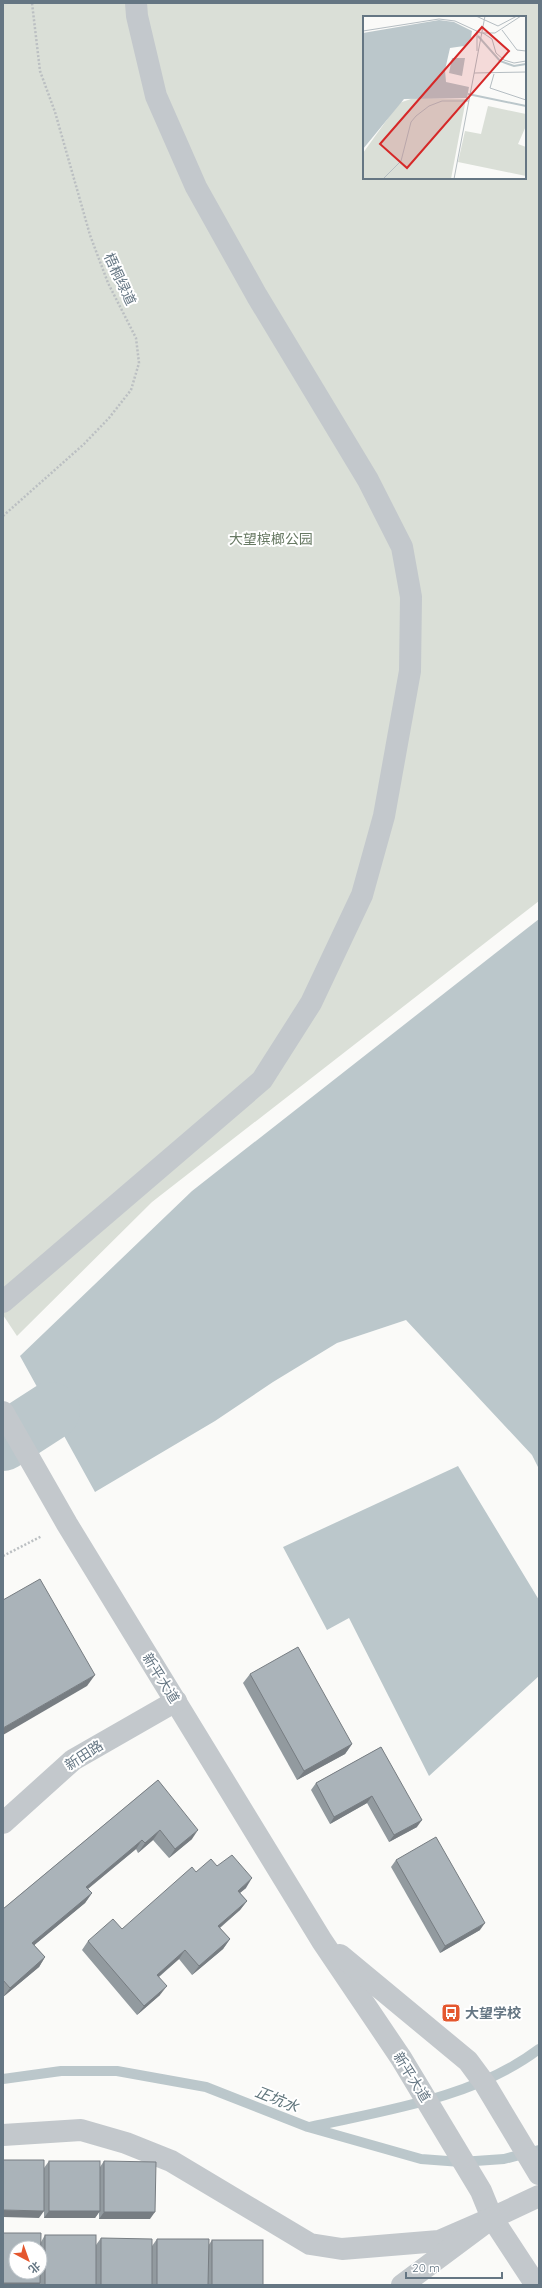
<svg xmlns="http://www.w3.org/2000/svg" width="542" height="2288" viewBox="0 0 542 2288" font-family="Quicksand,'Noto Sans SC',sans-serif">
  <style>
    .green { fill: #dadfd7; fill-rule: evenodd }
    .water { fill: #bbc7cb }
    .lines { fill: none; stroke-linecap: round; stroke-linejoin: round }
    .stream { stroke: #bbc7cb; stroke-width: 10 }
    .river { stroke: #bbc7cb; stroke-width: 58 }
    .path { stroke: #bbbfc2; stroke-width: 2.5; stroke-dasharray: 2 2; stroke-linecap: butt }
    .minor { stroke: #c3c8cc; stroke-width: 22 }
    .wall { fill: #929a9f }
    .shaded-wall { fill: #777d82 }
    .building { fill: #aab3b9; stroke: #777d82; fill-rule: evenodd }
    .labels { text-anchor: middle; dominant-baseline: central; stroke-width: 4; stroke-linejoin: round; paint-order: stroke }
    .street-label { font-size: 14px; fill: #657683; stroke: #fff }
    .park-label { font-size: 14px; fill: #687a64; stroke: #fff }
    .poi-label { font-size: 14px; font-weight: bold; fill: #657683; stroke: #fff; text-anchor: start }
    .water-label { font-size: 15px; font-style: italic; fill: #60757c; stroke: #fff }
    .inset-river { fill: none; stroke: #bbc7cb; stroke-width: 2 }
    .inset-road { fill: none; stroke: #b5bdc2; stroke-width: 1 }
    .view { fill: #d62828; fill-opacity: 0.15; stroke: #d62828; stroke-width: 2 }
    .inset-edge { fill: none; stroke: #657683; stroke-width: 2 }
  </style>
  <rect width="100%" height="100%" fill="#fafaf8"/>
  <path class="green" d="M 3,3 L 539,3 L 539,901 L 152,1202 L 17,1336 L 3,1315 ZM 364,17 L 525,17 L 525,178 L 364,178 Z"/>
  <g class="water">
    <polygon points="539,919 539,1469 532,1455 406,1320 337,1343 273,1382 215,1421 95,1492 20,1356 192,1191"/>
    <polygon points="458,1466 539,1600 539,1676 429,1776 349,1618 327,1630 283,1547"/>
  </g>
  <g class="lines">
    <g class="stream">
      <polyline points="3,2079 61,2071 117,2071 206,2087 308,2127 421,2159 461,2162 504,2159 539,2150"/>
      <path d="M 310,2127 C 387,2110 474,2098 539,2049"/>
    </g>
    <polyline class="river" points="3,1442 51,1411"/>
    <g class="path">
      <polyline points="3,516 84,444 109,418 131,390 139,363 136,338 108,283 90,235 55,112 40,71 32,3"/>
      <polyline points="3,1556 42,1536"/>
    </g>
    <g class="minor">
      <polyline points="3,1302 262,1080 311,1003 362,895 384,816 410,671 411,597 402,547 368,480 257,296 196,187 156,96 137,16 136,3"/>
      <polyline points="3,1412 67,1524 322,1941 401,2058 481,2191 492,2218 536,2285"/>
      <polyline points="3,1823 73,1760 176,1701"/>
      <polyline points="340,1955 468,2061 485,2084 539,2174"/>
      <polyline points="3,2135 81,2130 126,2143 171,2161 310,2244 342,2249 439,2241 492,2218"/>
      <polyline points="402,2285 492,2218 539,2196"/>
    </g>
  </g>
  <g class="wall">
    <polygon points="250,1674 352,1744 345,1754 297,1780 243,1683"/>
    <polygon points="381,1747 417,1827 389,1842 367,1803 330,1824 311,1790 316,1783"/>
    <polygon points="158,1780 192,1839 169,1858 153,1840 138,1853 136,1849 88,1889 92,1893 85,1903 34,1945 45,1957 39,1967 3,1997 3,1909"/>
    <polygon points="396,1860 480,1930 440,1953 391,1867"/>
    <polygon points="217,1866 246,1888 240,1893 247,1901 240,1910 220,1928 230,1939 223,1949 192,1975 179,1959 159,1977 160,1995 137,2015 82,1950 88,1941 122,1929 196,1872"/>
    <polygon points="49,2161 100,2167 104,2161 150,2219 99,2219 99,2212 95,2218 44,2218 44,2168"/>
    <polygon points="45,2235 96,2245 101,2238 152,2246 157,2239 208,2246 212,2240 263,2285 40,2285 40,2284 39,2285 3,2285 41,2242"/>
  </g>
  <g class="shaded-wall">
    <polygon points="95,1675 87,1686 3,1735 3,1728"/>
    <polygon points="352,1744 345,1754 297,1780 304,1771"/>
    <polygon points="372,1796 367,1803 330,1824 334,1817"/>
    <polygon points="422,1820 417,1827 389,1842 394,1835"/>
    <polygon points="160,1830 153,1840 138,1853 145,1843"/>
    <polygon points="198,1830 192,1839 169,1858 175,1849"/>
    <polygon points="142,1840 136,1849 79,1896 86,1887"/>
    <polygon points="252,1878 246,1888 231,1900 238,1891"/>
    <polygon points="92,1893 85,1903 26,1952 32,1943"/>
    <polygon points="247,1901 240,1910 211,1935 218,1926"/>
    <polygon points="485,1923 480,1930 440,1953 445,1946"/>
    <polygon points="230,1939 223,1949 192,1975 199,1966"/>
    <polygon points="185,1950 179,1959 150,1984 157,1975"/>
    <polygon points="45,1957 39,1967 3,1997 10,1988"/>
    <polygon points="167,1986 160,1995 137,2015 144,2006"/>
    <polygon points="3,2210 44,2211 39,2218 3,2217"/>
    <polygon points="49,2211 100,2211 95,2218 44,2218"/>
    <polygon points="104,2212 155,2212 150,2219 99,2219"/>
    <polygon points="3,2283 40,2283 39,2285 3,2285"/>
  </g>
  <g class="building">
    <polygon points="40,1579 95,1675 3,1728 3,1600"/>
    <polygon points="298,1647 352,1744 304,1771 250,1674"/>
    <polygon points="381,1747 422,1820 394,1835 372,1796 334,1817 316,1783"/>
    <polygon points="158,1780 198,1830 175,1849 160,1830 145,1843 142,1840 86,1887 92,1893 32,1943 45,1957 10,1988 3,1980 3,1909"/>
    <polygon points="436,1837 485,1923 445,1946 396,1860"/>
    <polygon points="232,1855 252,1878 238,1891 247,1901 218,1926 230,1939 199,1966 185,1950 157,1975 167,1986 144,2006 88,1941 113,1919 122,1929 192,1867 196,1872 211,1859 217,1866"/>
    <polygon points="3,2160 44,2160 44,2211 3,2210"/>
    <rect x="49" y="2161" width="51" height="50"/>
    <polygon points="104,2161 156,2162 155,2212 104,2212"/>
    <path d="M 3,2233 L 41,2233 L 40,2283 L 3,2283 ZM 16,2248 L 40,2248 L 40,2272 L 16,2272 Z"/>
    <rect x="45" y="2235" width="51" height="50"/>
    <polygon points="101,2238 152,2239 152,2285 101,2285"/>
    <polygon points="157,2239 209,2239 208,2285 157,2285"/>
    <rect x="212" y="2240" width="51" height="45"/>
  </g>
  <defs>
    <g id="bus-square" transform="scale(1)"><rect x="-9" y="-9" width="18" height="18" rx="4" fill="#e4572e" stroke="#fff"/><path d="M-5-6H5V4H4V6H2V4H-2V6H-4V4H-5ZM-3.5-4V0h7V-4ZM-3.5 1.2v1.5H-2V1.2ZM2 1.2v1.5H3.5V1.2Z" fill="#fff"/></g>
  </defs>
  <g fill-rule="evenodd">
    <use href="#bus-square" x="451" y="2013"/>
  </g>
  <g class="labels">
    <g class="street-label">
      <text transform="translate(120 279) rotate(65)">梧桐绿道</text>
      <text transform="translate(161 1678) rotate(58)">新平大道</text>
      <text transform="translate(84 1755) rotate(-33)">新田路</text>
      <text transform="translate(412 2077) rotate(58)">新平大道</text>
    </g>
    <g class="park-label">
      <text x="271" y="539">大望槟榔公园</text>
    </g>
    <g class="poi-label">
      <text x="465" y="2013">大望学校</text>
    </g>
    <g class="water-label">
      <text transform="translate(277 2099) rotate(22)">正坑水</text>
    </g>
  </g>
  <g transform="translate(363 16)">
    <rect width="163" height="163" fill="#fafaf8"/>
    <path d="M 51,82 L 103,83 L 88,163 L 0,163 L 0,137 L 36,87 ZM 125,90 L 163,98 L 163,110 L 155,128 L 163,131 L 163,160 L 95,146 L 102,115 L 118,118 Z" fill="#dadfd7"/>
    <path d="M 76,4 L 91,6 L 109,15 L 108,22 L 101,30 L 87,32 L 82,54 L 83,66 L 106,71 L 104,82 L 41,83 L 0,133 L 0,17 ZM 89,42 L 102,42 L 99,60 L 86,57 Z" fill="#bbc7cb"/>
    <path class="inset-river" d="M 115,20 L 137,45 L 151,50 L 163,48M 105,78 L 163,90"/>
    <path class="inset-road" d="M 113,0 L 135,10 L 154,0M 139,14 L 154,34 L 163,35M 0,15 L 76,3 L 92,5 L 118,17 L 132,17 L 158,0M 120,17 L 129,23 L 133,37 L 141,44 L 151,47 L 163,45M 114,35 L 114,15M 111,57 L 163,56M 131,58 L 127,72 L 163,84M 20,163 L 38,145 L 48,106 L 53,100 L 66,90 L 79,85 L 106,85M 91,163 L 122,0"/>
    <path class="view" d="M 119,11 L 146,35 L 44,152 L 17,128 Z"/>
    <rect width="163" height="163" class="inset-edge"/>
  </g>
  <rect width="542" height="2288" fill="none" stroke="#657683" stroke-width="8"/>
  <g transform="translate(28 2260) rotate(139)"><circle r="19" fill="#ffffff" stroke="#c1c8cd"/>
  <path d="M0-3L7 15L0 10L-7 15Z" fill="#e4572e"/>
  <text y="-6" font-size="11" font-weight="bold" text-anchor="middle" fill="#657683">北</text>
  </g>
  <path d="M406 2272v6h96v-6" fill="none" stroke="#657683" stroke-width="2"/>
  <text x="412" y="2272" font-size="12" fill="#657683" stroke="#ffffff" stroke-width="3" paint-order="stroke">20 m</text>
</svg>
